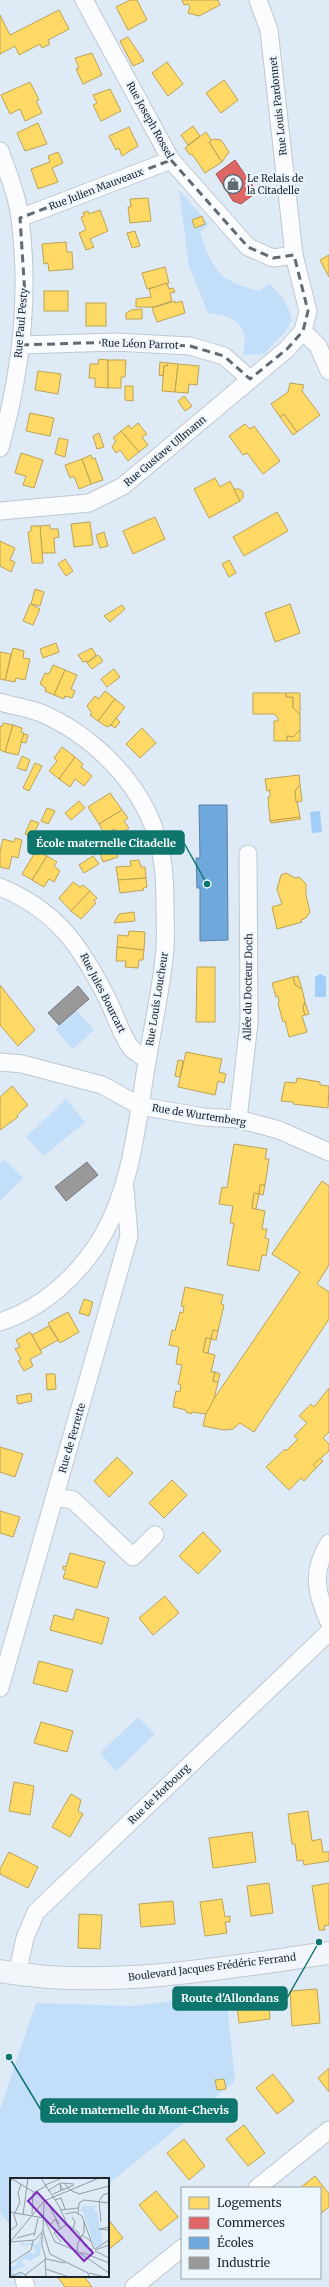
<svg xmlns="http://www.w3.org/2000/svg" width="329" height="2287" viewBox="0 0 329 2287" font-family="Merriweather,serif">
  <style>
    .green { fill: #c2def8 }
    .water { fill: #a2cffa }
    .homes { fill: #ffd966; stroke: #bca355 }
    .shops { fill: #e06666; stroke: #a65355 }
    .schools { fill: #6fa8dc; stroke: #5781a8 }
    .industry { fill: #999; stroke: #747679 }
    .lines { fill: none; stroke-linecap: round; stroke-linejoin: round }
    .street-casing { stroke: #bfc8d0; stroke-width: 19 }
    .secondary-casing { stroke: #bfc8d0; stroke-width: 24 }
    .street { stroke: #fafcfe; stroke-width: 17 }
    .secondary { stroke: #f2f6fa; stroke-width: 22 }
    .marked { fill: none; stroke: #616b73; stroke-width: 3; stroke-dasharray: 8 5; stroke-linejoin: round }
    .labels { text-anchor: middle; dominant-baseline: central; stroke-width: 4; stroke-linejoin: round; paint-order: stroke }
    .street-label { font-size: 10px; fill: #1e262d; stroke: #edf5fd }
    .poi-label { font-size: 10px; fill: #1e262d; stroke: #edf5fd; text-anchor: start }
    .inset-road { fill: none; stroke: #919ca5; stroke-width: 1 }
    .view { fill: #7b2cbf; fill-opacity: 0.15; stroke: #7b2cbf; stroke-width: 2 }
    .inset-edge { fill: none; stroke: #1e262d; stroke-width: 2 }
    .leader { fill: none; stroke: #0f766e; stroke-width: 1.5 }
    .callout-dot { fill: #0f766e; stroke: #edf5fd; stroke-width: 1.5 }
    .callout { fill: #0f766e; stroke: #0f766e; stroke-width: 1.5 }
    .callout-label { font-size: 11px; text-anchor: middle; font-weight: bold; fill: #fff }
  </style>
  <rect width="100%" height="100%" fill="#deeaf5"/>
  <g class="green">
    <path d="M 179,190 L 209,224 L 200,232 C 213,271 218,280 259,291 L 270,284 C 281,295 289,305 292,321 L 284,333 L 264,354 L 243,355 C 250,325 236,316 208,313 L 189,266 Z"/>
    <polygon points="76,1010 94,1030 73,1049 55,1029"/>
    <polygon points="66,1099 85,1122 44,1156 26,1137"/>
    <polygon points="4,1159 23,1178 0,1201 0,1164"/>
    <polygon points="138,1717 155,1734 116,1771 100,1753"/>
    <polygon points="226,1995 235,2081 108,2184 108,2179 11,2179 11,2226 0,2213 0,2110 36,2003 132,2006"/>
  </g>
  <g class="water">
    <polygon points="320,811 322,832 312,833 310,812"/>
    <polygon points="320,974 326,977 326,997 315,997 315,977"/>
  </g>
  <g class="homes">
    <polygon points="130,0 137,0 147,20 128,30 116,7"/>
    <polygon points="182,0 218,0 220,5 199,16 188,13 190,7 188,4 184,5"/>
    <polygon points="59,10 69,29 48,40 50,44 42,48 40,44 19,55 15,46 0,54 0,15 10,35"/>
    <polygon points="128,37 144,61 133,66 120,41"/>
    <polygon points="92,53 102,75 83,84 76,69 79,68 75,58"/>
    <polygon points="167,62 183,84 168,96 152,73"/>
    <polygon points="224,80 238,100 221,113 206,93"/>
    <polygon points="30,82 39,100 36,101 42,113 25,121 20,109 10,114 1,95"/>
    <polygon points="110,89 121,111 101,121 93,105 97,103 93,95"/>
    <polygon points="38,123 47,144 25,151 17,133"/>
    <polygon points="193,126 200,136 188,145 181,135"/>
    <polygon points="129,127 138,146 122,156 119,148 116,150 109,136"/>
    <polygon points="206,132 212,141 209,142 222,162 205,173 192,154 190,155 185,148"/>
    <polygon points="214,139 221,140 229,152 222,162 209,142"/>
    <polygon points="58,152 63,163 52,168 58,182 38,189 31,169 50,162 48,156"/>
    <polygon points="148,198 151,221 130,223 128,207 131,207 130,199"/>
    <polygon points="100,210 108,231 90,239 94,247 86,250 79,233 86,230 81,217 84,216 83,213 88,211 89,214"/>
    <polygon points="202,216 205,224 195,228 192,220"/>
    <polygon points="135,231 140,246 132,248 127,233"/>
    <polygon points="66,242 67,252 72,252 73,269 49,271 48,263 44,264 42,244"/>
    <polygon points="329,255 329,277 320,260"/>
    <polygon points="165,267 169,283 147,289 142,273"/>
    <polygon points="167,283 169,289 173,288 175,292 170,293 172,301 154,307 136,307 136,299 151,297 149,289"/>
    <rect x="44" y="291" width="24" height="20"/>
    <polygon points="175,301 175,303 182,301 185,313 157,322 152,308"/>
    <rect x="86" y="303" width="20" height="23"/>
    <polygon points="142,309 142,319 126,319 126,313 131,310"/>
    <polygon points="99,359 108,360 108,388 95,387 95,378 89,378 90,364 98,364"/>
    <polygon points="108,360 126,360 125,377 121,377 121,388 108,388"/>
    <polygon points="160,362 168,363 167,366 164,366 163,376 159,375"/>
    <polygon points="168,363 178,364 175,392 162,391 164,366 167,366"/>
    <polygon points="178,364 199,366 197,385 189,384 188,393 175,392"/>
    <polygon points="38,371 61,374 58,394 35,390"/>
    <polygon points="290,383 304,385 302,391 320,415 297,432 284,414 280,417 271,404 288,392"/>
    <polygon points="125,386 133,386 133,401 125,400"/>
    <polygon points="184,396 192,406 185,411 178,401"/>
    <polygon points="30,413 54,418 50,436 26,431"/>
    <polygon points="284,414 297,432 293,435 280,417"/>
    <polygon points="138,423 147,434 142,437 148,445 139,452 121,431 129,425 131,429"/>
    <polygon points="245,424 250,429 254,426 280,461 263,474 247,453 243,455 229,436"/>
    <polygon points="121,431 139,452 128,461 120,450 116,453 112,447 116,441 113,438"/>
    <polygon points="99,433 104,447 97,449 93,436"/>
    <polygon points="59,438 68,440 65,457 55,454"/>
    <polygon points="21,453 43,460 34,488 23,485 26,476 15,473"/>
    <polygon points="91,455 92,459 95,458 103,480 91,484 82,459"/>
    <polygon points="82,459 91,484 79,489 74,476 70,478 65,465"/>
    <polygon points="215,478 220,487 230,481 240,501 209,518 194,489"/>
    <polygon points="234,489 239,489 243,492 243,498 240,501"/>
    <polygon points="277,512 288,531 244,556 233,537"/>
    <polygon points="155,517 165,539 133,554 123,531"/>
    <polygon points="90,522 93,545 74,547 71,524"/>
    <polygon points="50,525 50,529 58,529 59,537 54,538 55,553 42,553 40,526"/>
    <polygon points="31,526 40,526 43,563 32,563 28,532 31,531"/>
    <polygon points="104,532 108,546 100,548 96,535"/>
    <polygon points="0,541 15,548 10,560 15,562 11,572 0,566"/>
    <polygon points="65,559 73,571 66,576 58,564"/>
    <polygon points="229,560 236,573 229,577 222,564"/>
    <polygon points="35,589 44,592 40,606 31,604"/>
    <polygon points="30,604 40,609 33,625 23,621"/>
    <polygon points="290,604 300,633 275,642 265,613"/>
    <polygon points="122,605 125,609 110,622 104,616"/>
    <polygon points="56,643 59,652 43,658 40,649"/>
    <polygon points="13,648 24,651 23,658 30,659 25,680 16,678 15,682 5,680"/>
    <polygon points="92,648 96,655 89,661 83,662 78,655"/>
    <polygon points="0,652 11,654 5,680 0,679"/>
    <polygon points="98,655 103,661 92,669 87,663"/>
    <polygon points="53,665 65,670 54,695 45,691 46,688 40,684 45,673 49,674"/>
    <polygon points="114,669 120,677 107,687 101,679"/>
    <polygon points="65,670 77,675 71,689 75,691 72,698 65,696 64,699 54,695"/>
    <polygon points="105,691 115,699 98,721 90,715 92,713 87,706 95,696 99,699"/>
    <polygon points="253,693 286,693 286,697 293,697 293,708 300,715 300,730 293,737 287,736 287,741 274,741 274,721 278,721 278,718 274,714 253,714"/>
    <polygon points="286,693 300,693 300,715 293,708 293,697 286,697"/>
    <polygon points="115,699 125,707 111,725 107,727 98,721"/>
    <polygon points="116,718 120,722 115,728 111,725"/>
    <polygon points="3,723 13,725 5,752 0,750 0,726 2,727"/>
    <polygon points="13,725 22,728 21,732 24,733 18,755 5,752"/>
    <polygon points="142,728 156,743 140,758 126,744"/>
    <polygon points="300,730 300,741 287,741 287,736 293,737"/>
    <polygon points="24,734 28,735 26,743 21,742"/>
    <polygon points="62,747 75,757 59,779 49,771 57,761 54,758"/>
    <polygon points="22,756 30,760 26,771 17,768"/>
    <polygon points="75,757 83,764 81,767 92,776 84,786 75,779 70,787 59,779"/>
    <polygon points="35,763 42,766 29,791 23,788"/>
    <polygon points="299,775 300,785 295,791 300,817 270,821 268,797 270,797 270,790 267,791 265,779"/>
    <polygon points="300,785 302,801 296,802 295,791"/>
    <polygon points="110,793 122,810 99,824 88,807"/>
    <polygon points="79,801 85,808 71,820 65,813"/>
    <polygon points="47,808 55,811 48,824 41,821"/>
    <polygon points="122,810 128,818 124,821 129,828 118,835 114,829 105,835 99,824"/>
    <polygon points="300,817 301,819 271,823 270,821"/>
    <polygon points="31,820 39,823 32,837 25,834"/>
    <polygon points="15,838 22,840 18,858 12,856 9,869 0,867 0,851 3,839 14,842"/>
    <polygon points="106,841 109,849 93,855 90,847"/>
    <polygon points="115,848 118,857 103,862 100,853"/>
    <polygon points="39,852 47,856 32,880 22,874 34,854 37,855"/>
    <polygon points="47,856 57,862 54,866 60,871 54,882 49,879 44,887 32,880"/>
    <polygon points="93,856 99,864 84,873 79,865"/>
    <polygon points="139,860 141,867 145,867 146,878 118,880 116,867 131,866 130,861"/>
    <polygon points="286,873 295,878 299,877 306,884 306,895 310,912 306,918 301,920 302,922 277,929 272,907 282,904 277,889 281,875"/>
    <polygon points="146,878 147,887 143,888 144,890 120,893 118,880"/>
    <polygon points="73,882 80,887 83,885 90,891 71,911 59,898"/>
    <polygon points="90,891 97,898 94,901 96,903 81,919 71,911"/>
    <polygon points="134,912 135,921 114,923 119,914"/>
    <polygon points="129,931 145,932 144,950 117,947 118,935 128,936"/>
    <polygon points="117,947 144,950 143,960 139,960 138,968 125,967 126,961 116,961"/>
    <polygon points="197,967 215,967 215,1022 196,1022"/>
    <polygon points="298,976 302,989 295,985 293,977"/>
    <polygon points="293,977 295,985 302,989 305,1002 303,1008 305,1015 302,1016 307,1032 289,1037 285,1021 283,1022 278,1003 279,1001 278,996 276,997 272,983"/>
    <polygon points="0,985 35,1030 18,1046 0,1025"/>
    <polygon points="305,1002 309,1014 305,1015 303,1008"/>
    <polygon points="186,1052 222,1059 219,1072 226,1074 224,1083 218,1081 215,1095 178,1087"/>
    <polygon points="178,1060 183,1061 180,1077 175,1076"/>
    <polygon points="297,1078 320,1082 320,1085 329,1086 328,1108 293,1104 293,1102 281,1101 285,1082 296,1083"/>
    <polygon points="12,1086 28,1105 17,1115 18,1117 0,1130 0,1097"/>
    <polygon points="234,1144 267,1149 265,1159 269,1159 265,1185 260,1185 259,1194 254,1193 252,1208 265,1211 262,1229 267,1229 265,1238 269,1239 266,1256 262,1255 259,1271 227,1265 234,1223 230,1223 233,1206 219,1204 222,1187 227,1188"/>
    <polygon points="322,1181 329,1186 329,1265 317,1284 329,1292 329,1319 254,1432 240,1423 233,1429 224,1430 203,1426 207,1409 300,1272 272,1254"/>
    <polygon points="260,1185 265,1185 263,1195 259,1194"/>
    <polygon points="254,1193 259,1194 256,1209 252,1208"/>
    <polygon points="185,1287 223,1295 221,1304 224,1305 218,1331 213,1330 211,1339 206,1338 203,1352 215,1355 211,1372 215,1372 213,1381 218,1382 214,1399 206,1414 192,1412 191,1414 186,1412 186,1410 173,1407 176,1391 180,1392 181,1385 178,1384 182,1365 176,1364 179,1347 169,1345 172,1330 175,1331 180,1312 183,1313 184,1306 181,1306"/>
    <polygon points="84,1299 93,1302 89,1316 79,1313"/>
    <polygon points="68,1312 79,1332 60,1343 48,1323"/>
    <polygon points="49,1326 58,1340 40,1350 32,1335"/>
    <polygon points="213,1330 218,1331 216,1340 211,1339"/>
    <polygon points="30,1332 42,1353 30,1359 33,1366 24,1371 18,1361 21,1359 15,1349 20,1347 16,1340"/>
    <polygon points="206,1338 211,1339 208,1353 203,1352"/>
    <polygon points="215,1372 220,1374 218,1382 213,1381"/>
    <polygon points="46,1374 55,1374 56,1389 47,1390"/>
    <polygon points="329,1388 329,1432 323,1438 329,1444 329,1451 313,1465 316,1468 304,1481 301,1478 289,1490 266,1467 285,1449 286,1451 298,1439 294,1436 307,1423 299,1416 311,1404 314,1407"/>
    <polygon points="31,1393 32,1401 18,1404 16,1396"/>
    <polygon points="0,1447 23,1454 15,1477 0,1472"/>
    <polygon points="117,1457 133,1473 109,1497 94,1481"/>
    <polygon points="320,1458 323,1461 316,1468 313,1465"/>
    <polygon points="172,1480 187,1495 164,1518 149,1503"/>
    <polygon points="0,1511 20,1517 13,1537 0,1533"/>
    <polygon points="203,1532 221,1551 198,1574 179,1556"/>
    <polygon points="70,1553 105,1562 97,1588 63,1578 66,1570 63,1569 63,1566 66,1567"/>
    <polygon points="165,1596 179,1613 153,1635 139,1618"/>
    <polygon points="76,1609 109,1618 102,1644 50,1630 54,1615 73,1620"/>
    <polygon points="39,1661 73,1670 67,1692 33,1683"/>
    <polygon points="41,1722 73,1731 67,1752 34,1743"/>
    <polygon points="14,1782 34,1786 30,1815 9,1811"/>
    <polygon points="71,1794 81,1800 78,1811 83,1814 70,1837 52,1827"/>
    <polygon points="308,1811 312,1841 321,1839 323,1852 329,1852 329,1861 304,1865 303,1860 297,1861 295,1844 292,1844 288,1814"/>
    <polygon points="252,1832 256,1862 213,1868 209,1838"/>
    <polygon points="9,1852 38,1867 28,1888 0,1874 0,1869"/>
    <polygon points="269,1883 273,1913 251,1916 247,1886"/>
    <polygon points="329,1883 329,1925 324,1926 325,1930 319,1930 312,1886"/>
    <polygon points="222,1899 225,1917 230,1916 230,1922 225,1922 227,1933 205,1936 200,1902"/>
    <polygon points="173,1901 175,1924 141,1927 139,1904"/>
    <polygon points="79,1914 102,1915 100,1949 78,1948"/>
    <polygon points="317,1989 320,2023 292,2026 290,1991"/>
    <polygon points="268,1994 270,2019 239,2023 236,1998"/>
    <polygon points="329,2068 329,2092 318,2078"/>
    <polygon points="273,2074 294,2101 277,2114 256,2088"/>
    <polygon points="224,2079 226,2089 217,2090 215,2080"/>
    <polygon points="244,2125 265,2153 248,2166 226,2139"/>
    <polygon points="184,2139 205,2166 189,2180 167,2153"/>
    <polygon points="315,2176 329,2194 329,2207 320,2214 320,2188 300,2188"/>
    <polygon points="156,2191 178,2217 160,2231 139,2205"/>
    <polygon points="108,2219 123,2238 108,2250"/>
    <polygon points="57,2276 84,2276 92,2287 65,2287"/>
  </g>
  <polygon class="shops" points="235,160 257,192 241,204 233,201 216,174"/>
  <polygon class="schools" points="199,805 227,805 228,940 200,941 200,888 197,888 196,858 200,858"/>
  <g class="industry">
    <polygon points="78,986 89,999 59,1025 48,1013"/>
    <polygon points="87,1162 98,1175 66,1201 55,1187"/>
  </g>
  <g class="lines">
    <g class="street-casing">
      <g id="street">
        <polyline points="84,0 171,160 248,247 273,258 294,255"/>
        <path d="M 0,151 C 8,173 17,195 20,218 C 30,296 21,373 0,448"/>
        <polyline points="20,218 171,160"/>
        <polyline points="303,331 318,346 329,371"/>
        <polyline points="21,345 115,342 190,346 224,356 250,379"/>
        <polyline points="0,511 89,503 123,486 287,349 303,331 308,311 294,255 269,30 258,0"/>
        <path d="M 0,702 C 13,706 28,708 41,713 C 92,735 139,781 156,834 C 164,858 165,882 165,906 C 165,920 166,934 165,948 C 162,987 153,1024 147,1062 C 137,1120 133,1182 103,1235 C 80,1274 44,1308 0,1322"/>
        <path d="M 0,887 C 58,911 82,948 109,1002 C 115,1015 123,1039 132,1049 C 136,1053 142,1056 147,1060"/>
        <polyline points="0,1062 22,1064 102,1085 140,1106 204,1117 238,1119 279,1130 329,1152"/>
        <polyline points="238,1119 249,1023 248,854"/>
        <polyline points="55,1497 73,1500 133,1557 155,1535"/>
        <path d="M 329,1543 C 311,1572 316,1593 329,1622"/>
        <polyline points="0,1688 129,1236 125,1188"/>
        <polyline points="17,1974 25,1938 36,1912 329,1632"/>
        <polyline points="257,2188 329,2130"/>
        <polyline points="23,2276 26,2287"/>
        <polyline points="134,2287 182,2248"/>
      </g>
    </g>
    <g class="secondary-casing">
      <path id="secondary" d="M 0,1971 C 108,1990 221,1968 329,1953"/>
    </g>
    <use href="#street" class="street"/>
    <use href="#secondary" class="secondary"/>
  </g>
  <path class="marked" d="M 171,160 L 248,247 L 273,258 L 294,255 L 308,311 L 303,331 L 287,349 L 250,379 L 224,356 L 190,346 L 115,342 L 21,345 L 25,296 L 20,218 Z"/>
  <defs>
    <g id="shop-ring" transform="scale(1)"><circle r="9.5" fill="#edf5fd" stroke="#616b73" stroke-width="1.5"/><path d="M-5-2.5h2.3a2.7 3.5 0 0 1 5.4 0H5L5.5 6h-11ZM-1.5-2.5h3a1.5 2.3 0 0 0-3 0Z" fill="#616b73"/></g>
  </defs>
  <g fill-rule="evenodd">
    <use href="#shop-ring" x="233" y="184"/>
  </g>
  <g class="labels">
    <g class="street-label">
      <text transform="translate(278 106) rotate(-96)">Rue Louis Pardonnet</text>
      <text transform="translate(150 120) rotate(61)">Rue Joseph Rossel</text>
      <text transform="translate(96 189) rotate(-21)">Rue Julien Mauveaux</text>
      <text transform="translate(21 323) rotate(-85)">Rue Paul Pesty</text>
      <text transform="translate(140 344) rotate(2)">Rue Léon Parrot</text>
      <text transform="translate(165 451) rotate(-40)">Rue Gustave Ullmann</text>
      <text transform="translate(248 987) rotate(-89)">Allée du Docteur Doch</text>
      <text transform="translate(103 993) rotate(63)">Rue Jules Bourcart</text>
      <text transform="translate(157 999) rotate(-81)">Rue Louis Loucheur</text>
      <text transform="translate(199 1115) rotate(9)">Rue de Wurtemberg</text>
      <text transform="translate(72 1438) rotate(-74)">Rue de Ferrette</text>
      <text transform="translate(159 1794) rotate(-44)">Rue de Horbourg</text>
      <text transform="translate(212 1967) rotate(-7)">Boulevard Jacques Frédéric Ferrand</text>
    </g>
    <g class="poi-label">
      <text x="247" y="178">Le Relais de<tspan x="247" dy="12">la Citadelle</tspan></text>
    </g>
  </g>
  <g transform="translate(10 2178)">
    <rect width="99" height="99" fill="#deeaf5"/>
    <path d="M 73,28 L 88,28 L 83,32 L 87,34 L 93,65 L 85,70 L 75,40 L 72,33 L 69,34 ZM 32,53 L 30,77 L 20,83 L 15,81 L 11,83 L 15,88 L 2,93 L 5,96 L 13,95 L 10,99 L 0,99 L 0,91 L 7,86 L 6,84 L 20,74 L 23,76 L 26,74 L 22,67 L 11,68 L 11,64 L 15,66 L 24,63 L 24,66 L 28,66 Z" fill="#c2def8"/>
    <path class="inset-road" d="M 31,0 L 49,28 L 57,46 L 68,54 L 75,68 L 83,72M 0,5 L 2,1 L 27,16M 55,6 L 60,12 L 69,16M 35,7 L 50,1M 38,13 L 50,5 L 64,6M 51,13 L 50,6 L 53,12M 43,16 L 64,7M 69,16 L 99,8M 36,22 L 49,46M 45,22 L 51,20 L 55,31M 89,23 L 91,44M 89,23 L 93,17 L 99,15M 51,32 L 68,30M 0,34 L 34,40M 22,36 L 23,15 L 36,8M 55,36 L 65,34 L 72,38 L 84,71M 68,36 L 69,25 L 74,22 L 99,25M 13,37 L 18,0M 62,39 L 65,44 L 63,50M 34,40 L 45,64 L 67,73 L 99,95M 41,46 L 45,41 L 50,50M 99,49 L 89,51 L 99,52M 0,53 L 7,47 L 4,37 L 10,24 L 8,15 L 11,6M 33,53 L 34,23M 32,55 L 32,68 L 36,81M 72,57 L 82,64M 24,58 L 28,40M 7,60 L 25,55M 0,64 L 34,23 L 89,0M 0,64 L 25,62 L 33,53 L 40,76 L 78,95 L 79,99M 51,64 L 44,55 L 57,46M 85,71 L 99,62M 85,72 L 99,67M 67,73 L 68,65 L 74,54 L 74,43M 85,73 L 99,80M 69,75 L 74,75 L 99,85M 35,81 L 36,99M 0,86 L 21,72 L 23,63M 36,91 L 59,99M 79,95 L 95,99M 15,97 L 36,81 L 55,85M 0,99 L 11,94 L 18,99"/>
    <path class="view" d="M 27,14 L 83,75 L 74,83 L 18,23 Z"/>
    <rect width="99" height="99" class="inset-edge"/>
  </g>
  <path class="leader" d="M207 884L184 843M319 1942L287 1998M9 2057L41 2110"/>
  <g class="callout-dot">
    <circle cx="207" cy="884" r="4"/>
    <circle cx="319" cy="1942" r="4"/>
    <circle cx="9" cy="2057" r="4"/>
  </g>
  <g class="callout">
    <rect x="28" y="831" width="156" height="23" rx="4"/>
    <rect x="173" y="1987" width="114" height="23" rx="4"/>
    <rect x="41" y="2099" width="196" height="23" rx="4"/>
  </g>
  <g class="callout-label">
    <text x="106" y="847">École maternelle Citadelle</text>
    <text x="230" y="2002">Route d'Allondans</text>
    <text x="139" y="2114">École maternelle du Mont-Chevis</text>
  </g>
  <rect x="181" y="2187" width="140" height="92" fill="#edf5fd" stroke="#9aa2aa"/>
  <rect x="189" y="2197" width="20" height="12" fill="#ffd966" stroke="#9aa2aa"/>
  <text x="217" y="2207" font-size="12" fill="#1e262d">Logements</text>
  <rect x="189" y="2217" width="20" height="12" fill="#e06666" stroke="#9aa2aa"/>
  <text x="217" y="2227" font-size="12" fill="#1e262d">Commerces</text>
  <rect x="189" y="2237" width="20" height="12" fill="#6fa8dc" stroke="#9aa2aa"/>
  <text x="217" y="2247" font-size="12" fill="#1e262d">Écoles</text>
  <rect x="189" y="2257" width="20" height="12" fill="#999999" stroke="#9aa2aa"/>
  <text x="217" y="2267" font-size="12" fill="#1e262d">Industrie</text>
</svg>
